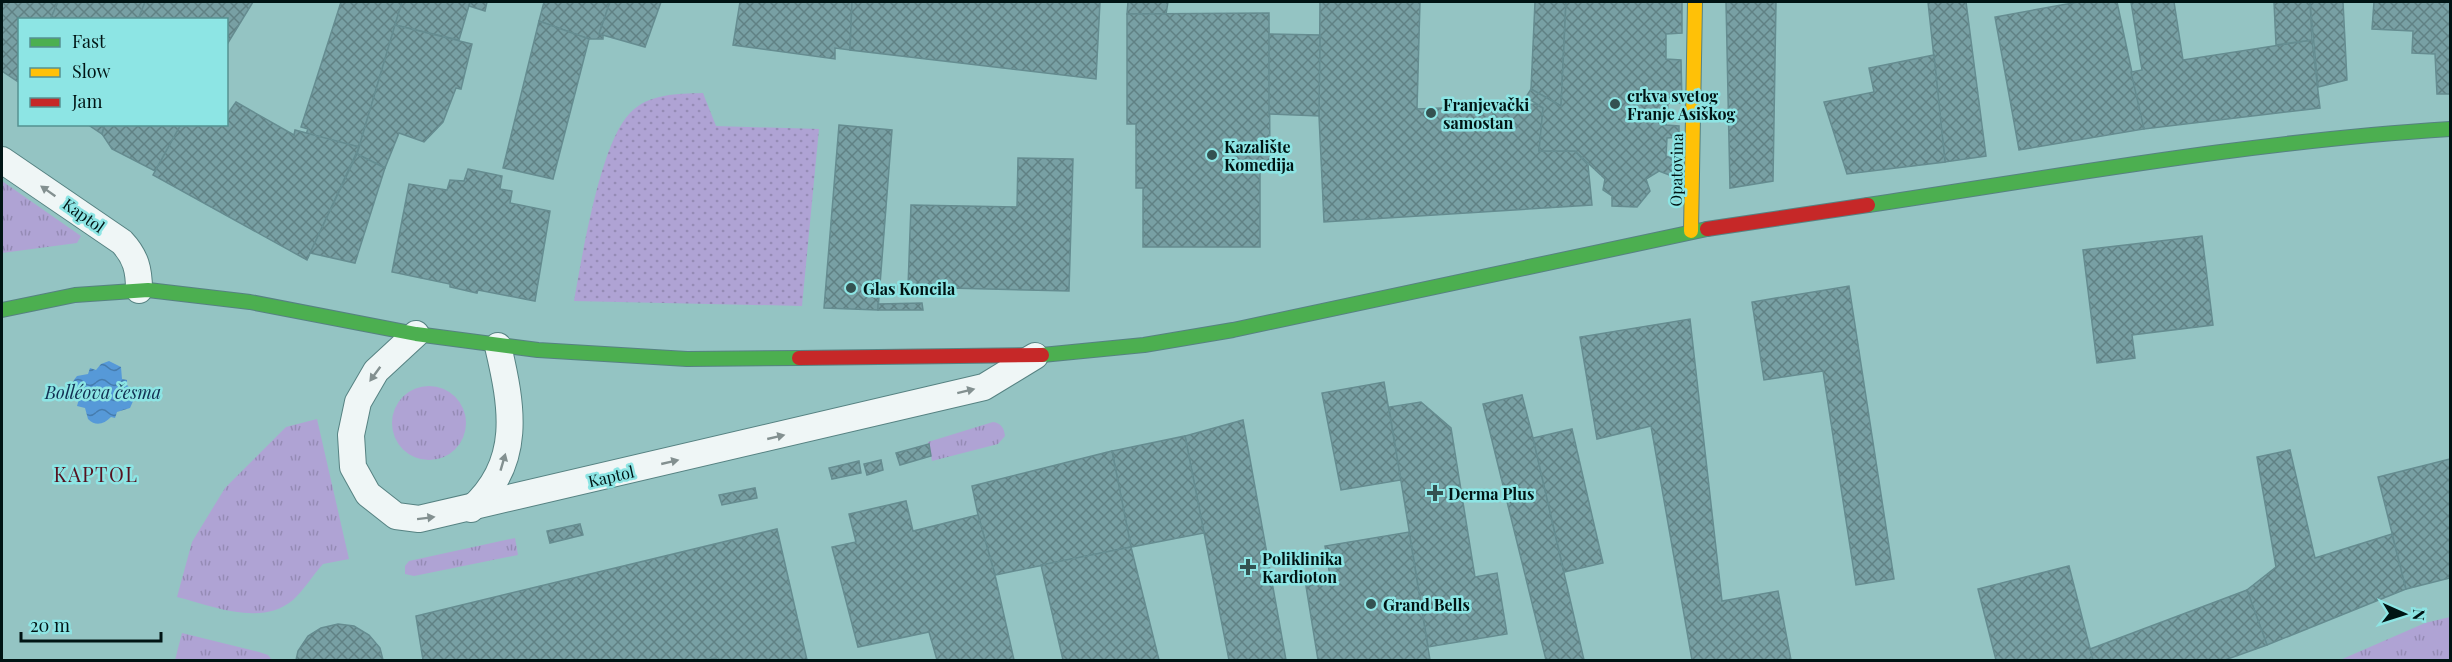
<svg xmlns="http://www.w3.org/2000/svg" width="2452" height="662" viewBox="0 0 2452 662" font-family="'Playfair Display',serif">
  <style>
    .grass { fill: url(#grass-tufts) }
    .garden { fill: url(#garden-dots) }
    .water { fill: url(#water-waves) }
    .building { fill: url(#building-cross-hatch); stroke: #658c90; stroke-width: 1.5 }
    .lines { fill: none; stroke-linecap: round; stroke-linejoin: round }
    .lane-casing { stroke: #568282; stroke-width: 28 }
    .fast-casing { stroke: #568282; stroke-width: 16 }
    .slow-casing { stroke: #568282; stroke-width: 16 }
    .jam-casing { stroke: #568282; stroke-width: 16 }
    .lane { stroke: #eff6f6; stroke-width: 26 }
    .fast { stroke: #4caf50; stroke-width: 14 }
    .slow { stroke: #ffc107; stroke-width: 14 }
    .jam { stroke: #c62828; stroke-width: 14 }
    .oneway { fill: #839090 }
    .poi-dot { fill: #345251; stroke: #8de5e4; stroke-width: 2 }
    .labels { text-anchor: middle; dominant-baseline: central; stroke-width: 5; stroke-linejoin: round; paint-order: stroke }
    .poi-label { font-size: 16px; font-weight: bold; fill: #001414; stroke: #8de5e4; text-anchor: start }
    .street-label { font-size: 16px; fill: #001414; stroke: #8de5e4 }
    .water-label { font-size: 18px; font-style: italic; fill: #112f52; stroke: #8de5e4 }
    .quarter-label { font-size: 20px; letter-spacing: 1.5px; fill: #57111f; stroke: #8de5e4 }
  </style>
  <defs>
    <pattern id="grass-tufts" width="24" height="20" patternUnits="userSpaceOnUse" patternTransform="scale(1.5)"><rect width="24" height="20" fill="#afa3d4"/><path d="M3 7l-1-3M5 7V3M7 7l1-3M15 17l-1-3M17 17v-4M19 17l1-3" fill="none" stroke="#958bb5"/></pattern>
    <pattern id="garden-dots" width="8" height="8" patternUnits="userSpaceOnUse" patternTransform="scale(1.5)"><rect width="8" height="8" fill="#afa3d4"/><path d="M2 2h.1M6 6h.1" fill="none" stroke="#958bb5" stroke-width="1.8" stroke-linecap="round"/></pattern>
    <pattern id="water-waves" width="16" height="10" patternUnits="userSpaceOnUse" patternTransform="scale(1.5)"><rect width="16" height="10" fill="#5699d8"/><path d="M0 5q4-4 8 0t8 0" fill="none" stroke="#457cae"/></pattern>
    <pattern id="building-cross-hatch" width="8" height="8" patternUnits="userSpaceOnUse" patternTransform="scale(1.5)"><rect width="8" height="8" fill="#78a0a4"/><path d="M0 0l8 8M0 8l8-8" fill="none" stroke="#608184"/></pattern>
  </defs>
  <rect width="100%" height="100%" fill="#94c4c3"/>
  <g class="grass">
    <polygon points="2,181 81,236 77,243 2,253"/>
    <circle cx="429" cy="423" r="37"/>
    <path d="M 317,419 L 349,559 L 323,564 C 313,575 304,590 293,600 C 261,627 213,606 177,597 L 192,542 L 225,488 L 286,427 Z"/>
    <path d="M 993,422 C 1001,423 1004,428 1005,436 L 998,444 L 932,461 L 928,442 Z"/>
    <polygon points="515,538 518,555 414,576 405,574 405,566 409,561"/>
    <polygon points="2450,617 2450,660 2340,660 2425,623"/>
    <polygon points="182,633 259,652 268,655 272,660 175,660"/>
  </g>
  <path class="garden" d="M 703,93 L 716,126 L 819,129 L 802,306 L 574,301 C 582,257 600,143 630,113 C 649,93 678,94 703,93 Z"/>
  <path class="water" d="M 109,361 L 121,367 L 122,379 L 127,380 L 127,385 L 132,390 L 134,399 L 130,408 L 117,412 L 115,418 L 111,417 C 104,424 96,427 88,419 L 85,408 L 77,406 L 79,399 C 71,391 69,385 77,376 L 88,374 L 90,368 L 96,370 L 101,364 Z"/>
  <g class="building">
    <polygon points="2,2 58,2 50,20 20,20 20,83 2,71"/>
    <polygon points="58,2 145,2 138,20 50,20"/>
    <polygon points="145,2 253,2 226,46 226,20 138,20"/>
    <polygon points="341,2 402,2 359,147 306,134 308,129 301,127"/>
    <polygon points="402,2 470,2 459,40 395,25"/>
    <polygon points="470,2 487,2 485,11 469,6"/>
    <polygon points="544,2 610,2 599,34 603,35 603,39 589,39 539,21"/>
    <polygon points="610,2 661,2 645,47 599,34"/>
    <polygon points="740,2 852,2 850,50 835,48 835,59 733,45"/>
    <polygon points="852,2 1100,2 1096,79 850,50"/>
    <polygon points="1128,2 1168,2 1166,14 1127,14"/>
    <polygon points="1320,2 1420,2 1417,109 1535,104 1543,108 1539,151 1575,151 1588,165 1592,205 1324,222 1319,116"/>
    <polygon points="1535,2 1566,2 1561,106 1531,89"/>
    <polygon points="1566,2 1682,2 1682,33 1666,34 1666,59 1681,60 1682,103 1668,103 1666,125 1679,126 1679,137 1667,138 1666,156 1678,161 1672,176 1659,171 1646,179 1650,191 1637,207 1612,206 1612,196 1603,190 1605,179 1575,151 1539,151 1543,108 1526,97 1531,89 1561,106"/>
    <polygon points="1726,2 1776,2 1773,181 1730,188"/>
    <polygon points="1928,2 1966,2 1986,156 1945,162"/>
    <polygon points="2078,2 2117,2 2144,129 2019,150 1995,17"/>
    <polygon points="2131,2 2174,2 2183,60 2312,40 2320,108 2144,129 2131,72 2142,70"/>
    <polygon points="2274,2 2310,2 2312,40 2276,45"/>
    <polygon points="2310,2 2343,2 2347,80 2318,87"/>
    <polygon points="2374,2 2450,2 2450,94 2437,94 2435,54 2412,53 2413,31 2372,29"/>
    <polygon points="1269,13 1270,169 1260,169 1260,247 1143,247 1143,188 1136,188 1136,124 1127,124 1127,14"/>
    <polygon points="539,21 589,39 553,179 503,168"/>
    <polygon points="395,25 472,44 461,89 456,88 443,122 424,142 399,133 385,168 357,154"/>
    <polygon points="1269,34 1320,35 1319,116 1269,114"/>
    <polygon points="1934,55 1945,162 1847,174 1824,102 1874,92 1869,68"/>
    <polygon points="236,102 294,135 295,130 359,147 307,260 153,175 181,124 226,124 226,116"/>
    <polygon points="87,124 105,124 102,134"/>
    <polygon points="105,124 181,124 155,171 112,149 102,134"/>
    <polygon points="839,125 892,130 878,310 824,308"/>
    <polygon points="357,154 385,168 355,263 310,253"/>
    <polygon points="1018,158 1073,159 1069,291 908,287 911,205 1017,207"/>
    <polygon points="468,169 502,176 500,189 512,191 510,203 550,211 535,301 478,290 477,293 450,287 450,284 392,272 409,184 447,190 450,180 464,181"/>
    <polygon points="2202,236 2213,325 2132,335 2135,358 2097,363 2083,250"/>
    <polygon points="1849,286 1894,579 1856,585 1823,371 1764,380 1752,302"/>
    <polygon points="922,303 923,310 878,310 878,304"/>
    <polygon points="1690,319 1722,601 1778,591 1791,660 1692,660 1651,426 1597,439 1580,337"/>
    <polygon points="1384,382 1401,480 1341,490 1322,393"/>
    <polygon points="1522,395 1533,438 1584,660 1546,660 1483,404"/>
    <polygon points="1421,402 1451,428 1475,577 1497,573 1507,634 1428,647 1389,407"/>
    <polygon points="1243,420 1286,660 1229,660 1185,436"/>
    <polygon points="1572,429 1603,563 1564,572 1533,438"/>
    <polygon points="1185,436 1204,533 1131,547 1112,451"/>
    <polygon points="929,444 931,456 900,465 896,453"/>
    <polygon points="2290,450 2315,558 2392,534 2406,589 2267,645 2247,590 2276,567 2257,457"/>
    <polygon points="1112,451 1131,547 995,575 978,515 972,486"/>
    <polygon points="2450,459 2450,578 2406,589 2378,477"/>
    <polygon points="881,460 883,470 867,475 864,464"/>
    <polygon points="859,461 861,473 832,479 829,468"/>
    <polygon points="755,488 757,498 722,505 719,495"/>
    <polygon points="906,501 913,531 978,515 995,575 1014,660 937,660 929,632 858,647 832,547 856,542 849,514"/>
    <polygon points="580,524 583,535 550,543 547,531"/>
    <polygon points="777,529 807,660 717,660 716,658 701,660 423,660 416,616"/>
    <polygon points="1409,532 1430,660 1318,660 1306,586 1331,582 1325,546"/>
    <polygon points="1131,547 1159,660 1063,660 1041,565"/>
    <polygon points="2069,566 2093,660 1996,660 1978,589"/>
    <polygon points="2247,590 2267,645 2225,660 2093,660 2090,649"/>
    <polygon points="338,624 354,626 369,635 380,648 383,660 296,660 298,651 308,636 321,628"/>
  </g>
  <g class="lines">
    <g class="lane-casing">
      <g id="lane">
        <path d="M 2,160 L 122,242 C 136,257 139,270 139,290"/>
        <polyline points="416,334 376,371 358,402 351,435 353,467 368,494 396,516 419,519 984,387 1035,356"/>
        <path d="M 471,509 C 523,463 512,406 498,346"/>
      </g>
    </g>
    <g class="fast-casing">
      <g id="fast">
        <path d="M 1868,205 C 2061,176 2255,141 2450,129"/>
        <polyline points="2,310 75,295 148,290 250,302 416,334 538,350 687,359 799,358"/>
        <polyline points="1042,355 1144,345 1233,330 1707,229"/>
      </g>
    </g>
    <g class="slow-casing">
      <polyline id="slow" points="1691,231 1695,2"/>
    </g>
    <g class="jam-casing">
      <g id="jam">
        <polyline points="1707,229 1868,205"/>
        <polyline points="799,358 1042,355"/>
      </g>
    </g>
    <use href="#lane" class="lane"/>
    <use href="#fast" class="fast"/>
    <use href="#slow" class="slow"/>
    <use href="#jam" class="jam"/>
  </g>
  <defs><path id="oneway-solid" d="M-6-.8H1V-3.2L6.5 0L1 3.2V.8H-6Z" transform="scale(1.5)"/></defs>
  <g class="oneway">
    <use href="#oneway-solid" transform="translate(48 191) rotate(-145)"/>
    <use href="#oneway-solid" transform="translate(375 374) rotate(126)"/>
    <use href="#oneway-solid" transform="translate(966 391) rotate(-14)"/>
    <use href="#oneway-solid" transform="translate(776 437) rotate(-13)"/>
    <use href="#oneway-solid" transform="translate(503 462) rotate(-74)"/>
    <use href="#oneway-solid" transform="translate(670 462) rotate(-13)"/>
    <use href="#oneway-solid" transform="translate(426 518) rotate(-7)"/>
  </g>
  <g class="poi-dot">
    <circle cx="1615" cy="104" r="6"/>
    <circle cx="1431" cy="113" r="6"/>
    <circle cx="1212" cy="155" r="6"/>
    <circle cx="851" cy="288" r="6"/>
    <path d="M1432 484h6v6h6v6h-6v6h-6v-6h-6v-6h6z"/>
    <path d="M1245 558h6v6h6v6h-6v6h-6v-6h-6v-6h6z"/>
    <circle cx="1371" cy="604" r="6"/>
  </g>
  <g class="labels">
    <g class="poi-label">
      <text x="1627" y="95">crkva svetog<tspan x="1627" dy="18">Franje Asiškog</tspan></text>
      <text x="1443" y="104">Franjevački<tspan x="1443" dy="18">samostan</tspan></text>
      <text x="1224" y="146">Kazalište<tspan x="1224" dy="18">Komedija</tspan></text>
      <text x="863" y="288">Glas Koncila</text>
      <text x="1448" y="493">Derma Plus</text>
      <text x="1262" y="558">Poliklinika<tspan x="1262" dy="18">Kardioton</tspan></text>
      <text x="1383" y="604">Grand Bells</text>
    </g>
    <g class="street-label">
      <text transform="translate(1676 170) rotate(-89)">Opatovina</text>
      <text transform="translate(84 215) rotate(35)">Kaptol</text>
      <text transform="translate(611 476) rotate(-13)">Kaptol</text>
    </g>
    <g class="water-label">
      <text x="103" y="392">Bolléova česma</text>
    </g>
    <g class="quarter-label">
      <text x="96" y="473">KAPTOL</text>
    </g>
  </g>
  <rect width="2452" height="662" fill="none" stroke="#001414" stroke-width="6"/>
  <rect x="18" y="18" width="210" height="108" fill="#8de5e4" stroke="#559191" stroke-width="1.5"/>
  <rect x="30" y="38" width="30" height="9" fill="#4caf50" stroke="#559191" stroke-width="1.5"/>
  <text x="72" y="48" font-size="18" fill="#001414">Fast</text>
  <rect x="30" y="68" width="30" height="9" fill="#ffc107" stroke="#559191" stroke-width="1.5"/>
  <text x="72" y="78" font-size="18" fill="#001414">Slow</text>
  <rect x="30" y="98" width="30" height="9" fill="#c62828" stroke="#559191" stroke-width="1.5"/>
  <text x="72" y="108" font-size="18" fill="#001414">Jam</text>
  <g transform="translate(2404 614) rotate(93)" stroke="#8de5e4" stroke-width="4.5" paint-order="stroke">
  <path d="M0-4.5L10 22L0 15L-10 22Z" fill="#001414"/>
  <text y="-9" font-size="16" font-weight="bold" text-anchor="middle" fill="#001414">N</text>
  </g>
  <path d="M21 632v9h140v-9" fill="none" stroke="#001414" stroke-width="3"/>
  <text x="30" y="632" font-size="18" fill="#001414" stroke="#8de5e4" stroke-width="4.5" paint-order="stroke">20 m</text>
</svg>
